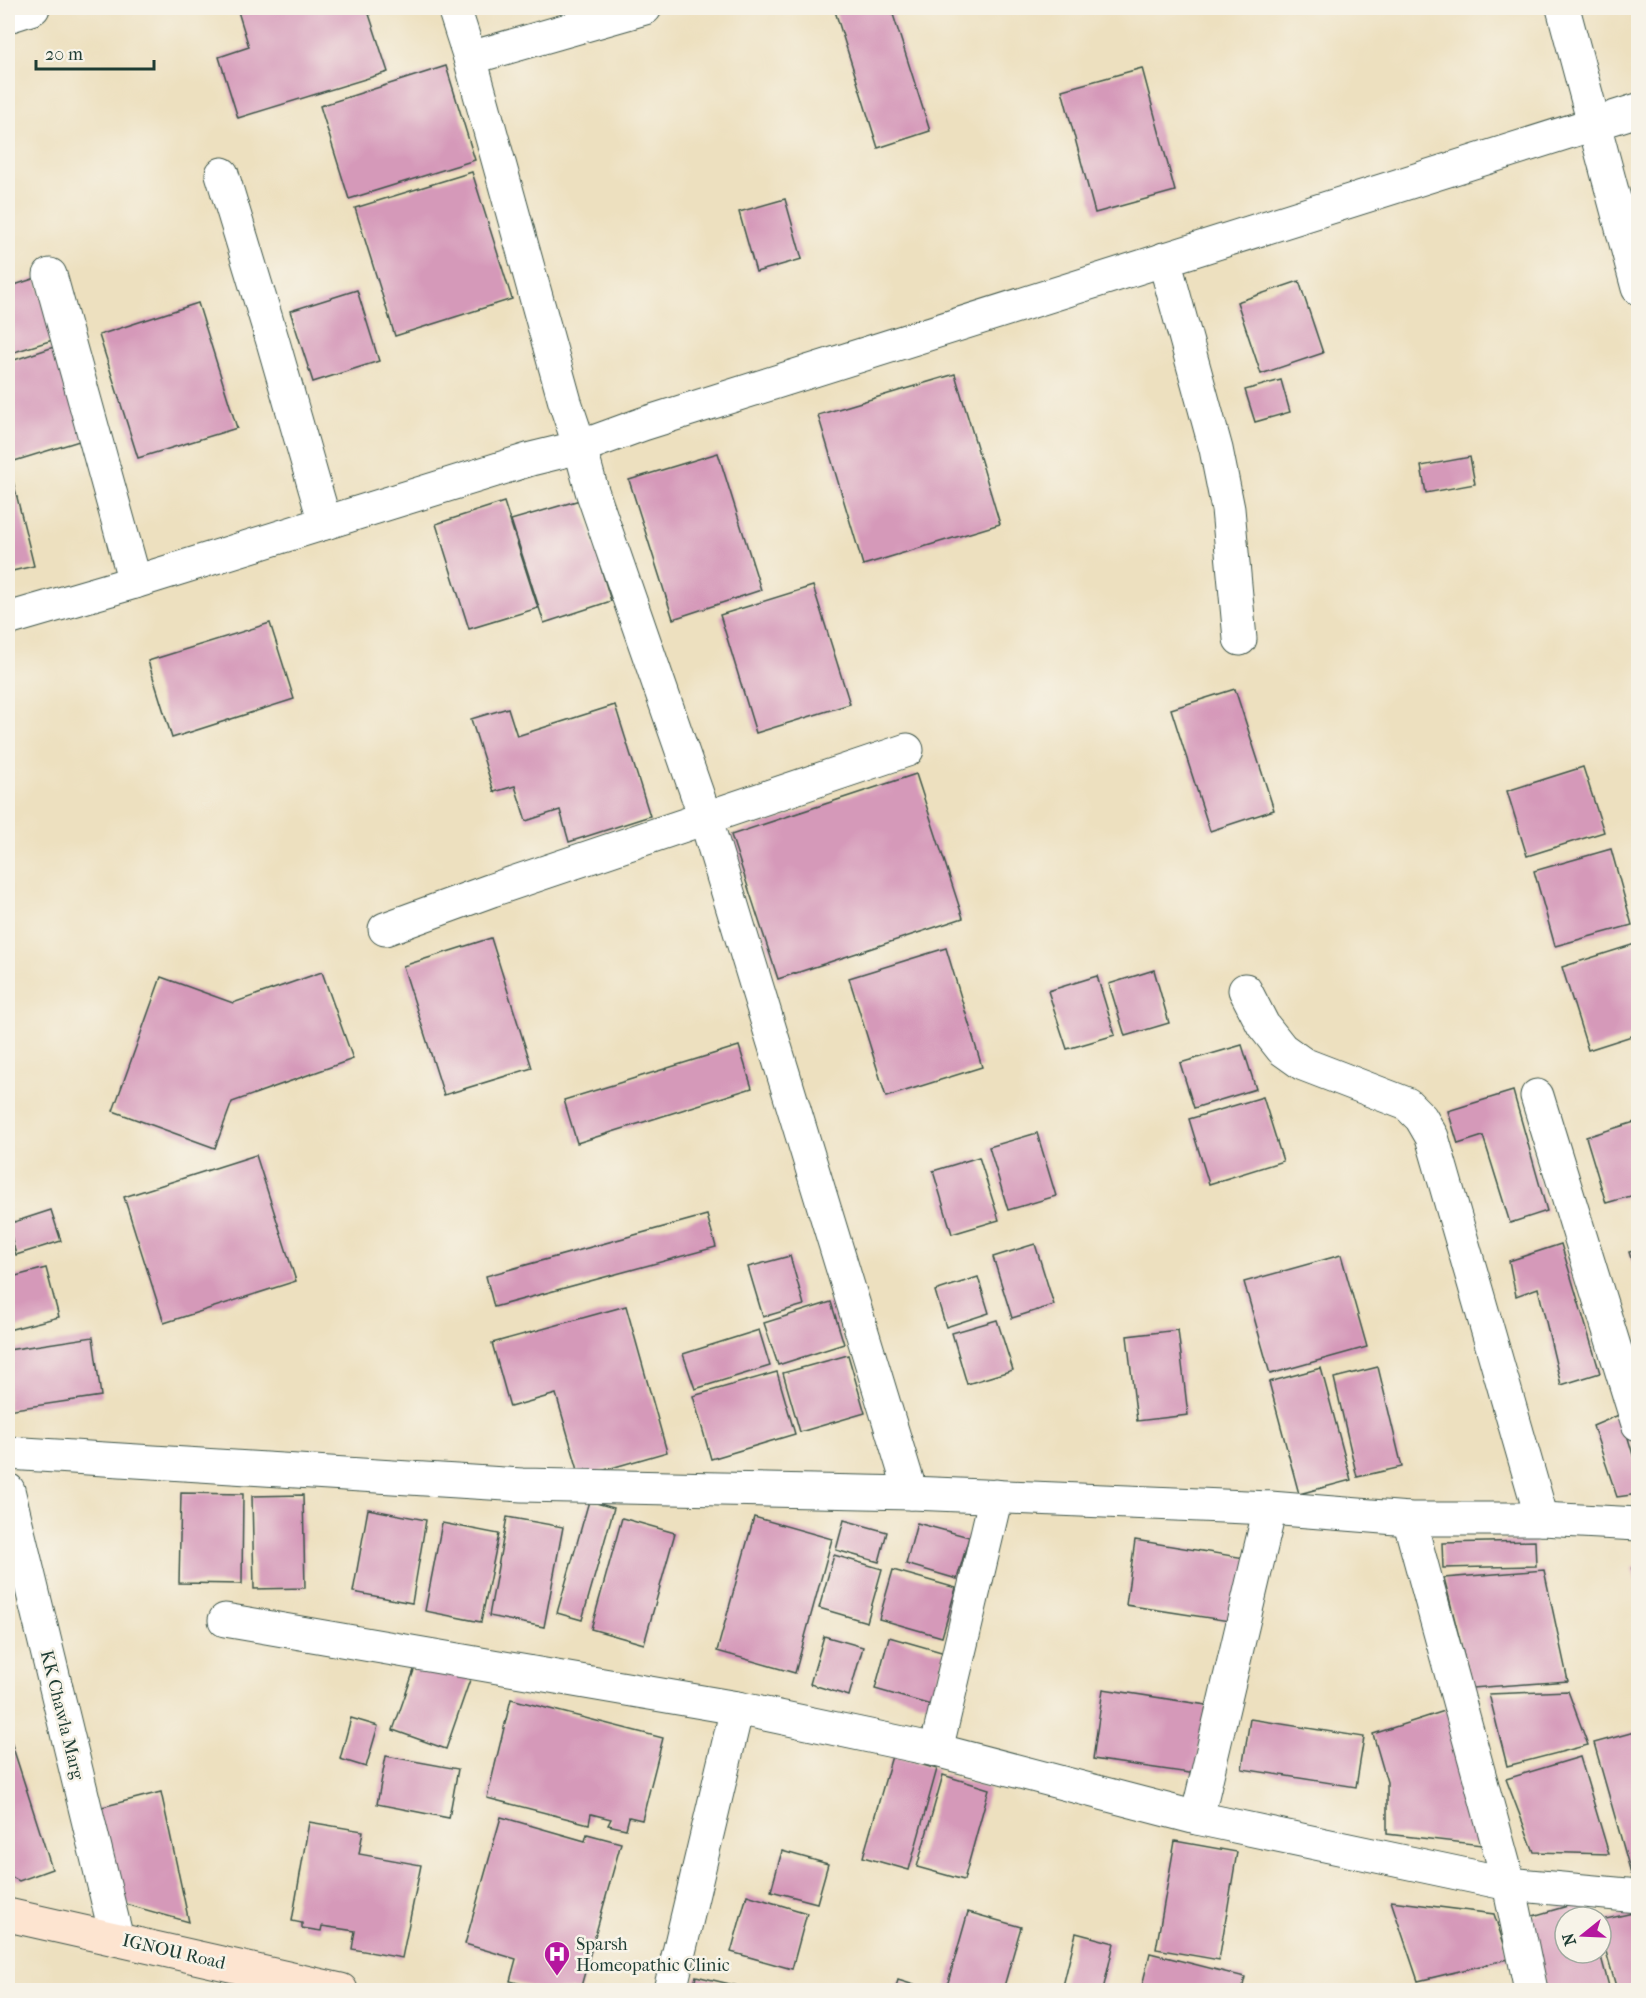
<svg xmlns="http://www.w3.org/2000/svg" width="1646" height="1998" viewBox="0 0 1646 1998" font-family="'IM FELL French Canon',serif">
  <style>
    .building { fill: #d599b9 }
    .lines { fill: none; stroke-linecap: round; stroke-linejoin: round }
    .street-casing { stroke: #3e5549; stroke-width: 35 }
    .secondary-casing { stroke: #3e5549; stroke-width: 35 }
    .street { stroke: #fff; stroke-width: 33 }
    .secondary { stroke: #fde4d0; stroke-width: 33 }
    .labels { text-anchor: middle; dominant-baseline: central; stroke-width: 5; stroke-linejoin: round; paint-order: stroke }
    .street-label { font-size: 18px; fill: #1f3d34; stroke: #f7f3e8 }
    .poi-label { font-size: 18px; fill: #1f3d34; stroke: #f7f3e8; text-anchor: start }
  </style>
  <rect width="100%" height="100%" fill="#f7f3e8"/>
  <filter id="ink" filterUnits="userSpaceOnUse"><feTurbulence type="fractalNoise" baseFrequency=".0167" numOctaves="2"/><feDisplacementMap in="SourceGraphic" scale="12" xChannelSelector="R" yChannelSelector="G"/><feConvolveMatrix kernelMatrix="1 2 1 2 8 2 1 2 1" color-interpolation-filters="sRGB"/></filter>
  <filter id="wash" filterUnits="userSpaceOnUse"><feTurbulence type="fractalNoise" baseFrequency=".008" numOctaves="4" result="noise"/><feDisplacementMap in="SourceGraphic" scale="24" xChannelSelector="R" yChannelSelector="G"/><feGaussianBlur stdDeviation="1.35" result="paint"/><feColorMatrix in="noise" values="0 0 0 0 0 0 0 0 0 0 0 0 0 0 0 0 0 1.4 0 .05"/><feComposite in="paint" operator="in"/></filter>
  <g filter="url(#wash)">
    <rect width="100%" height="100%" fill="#ede0bf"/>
    <g id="blocks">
      <g class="building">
        <polygon points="237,8 367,8 388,72 238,118 219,57 249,47"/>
        <polygon points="847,8 891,8 930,131 878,148 835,11"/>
        <polygon points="446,66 475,160 349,199 320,106"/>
        <polygon points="1142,68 1175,191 1095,213 1062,90"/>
        <polygon points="472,172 512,299 395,336 355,208"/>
        <polygon points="785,199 802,259 756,272 739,212"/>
        <polygon points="36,278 56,339 8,354 8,287"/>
        <polygon points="1299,281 1323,353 1261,374 1237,302"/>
        <polygon points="357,290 379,361 313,382 290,311"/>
        <polygon points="198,303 237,428 138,458 99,335"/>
        <polygon points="60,345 89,438 8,463 8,362"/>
        <polygon points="955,374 1000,524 863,565 818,415"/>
        <polygon points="1281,380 1290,412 1255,422 1245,390"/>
        <polygon points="718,453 761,590 673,619 629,480"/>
        <polygon points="1470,457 1475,484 1426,493 1421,466"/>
        <polygon points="12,477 34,566 8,572 8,478"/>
        <polygon points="580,500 611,601 544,623 511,520"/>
        <polygon points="504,502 538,608 469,629 436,524"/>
        <polygon points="813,586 850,704 756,733 720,615"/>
        <polygon points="270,623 294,699 172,738 148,661"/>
        <polygon points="1235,689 1274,810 1210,831 1171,709"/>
        <polygon points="615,705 650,816 569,842 560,810 526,821 515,786 494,792 471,719 508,708 517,736"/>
        <polygon points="1583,767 1604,832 1527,856 1507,791"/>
        <polygon points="916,774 963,918 778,979 731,835"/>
        <polygon points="1611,849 1632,925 1555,946 1534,871"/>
        <polygon points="491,938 532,1068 444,1095 403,966"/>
        <polygon points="1638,943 1638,1034 1588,1050 1562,967"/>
        <polygon points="946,948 982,1067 886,1097 849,978"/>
        <polygon points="1154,970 1169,1023 1125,1036 1109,984"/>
        <polygon points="322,972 353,1059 232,1102 215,1148 113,1111 161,977 233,1003"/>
        <polygon points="1097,976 1115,1035 1067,1049 1048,991"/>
        <polygon points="1242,1045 1256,1089 1194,1108 1180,1063"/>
        <polygon points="739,1046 752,1088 577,1143 564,1100"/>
        <polygon points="1513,1091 1547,1211 1510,1223 1483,1136 1458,1144 1448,1111"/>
        <polygon points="1263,1097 1283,1161 1209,1184 1189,1119"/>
        <polygon points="1638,1121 1638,1194 1606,1203 1586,1137"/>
        <polygon points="1037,1133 1056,1196 1008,1210 989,1147"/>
        <polygon points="256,1155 296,1281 164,1323 124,1197"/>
        <polygon points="979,1157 999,1220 952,1234 933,1171"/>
        <polygon points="51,1210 61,1241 16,1255 8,1224"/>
        <polygon points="707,1215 716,1247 494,1307 486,1276"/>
        <polygon points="1035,1244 1054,1305 1012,1318 993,1257"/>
        <polygon points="1561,1244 1600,1373 1561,1385 1538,1288 1516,1296 1509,1261"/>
        <polygon points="1638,1250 1638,1281 1629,1252"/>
        <polygon points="1341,1255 1367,1347 1270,1374 1244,1282"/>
        <polygon points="790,1256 804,1305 763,1317 748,1267"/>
        <polygon points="46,1268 59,1317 8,1330 8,1278"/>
        <polygon points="978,1277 989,1313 946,1327 935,1291"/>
        <polygon points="831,1302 844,1344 778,1365 764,1323"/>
        <polygon points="626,1306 667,1452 580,1477 556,1394 510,1407 492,1343"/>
        <polygon points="997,1320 1013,1370 967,1384 952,1333"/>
        <polygon points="759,1330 770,1366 695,1389 683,1354"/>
        <polygon points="1178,1330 1188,1415 1137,1421 1127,1336"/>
        <polygon points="93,1337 101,1396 8,1410 8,1350"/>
        <polygon points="848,1355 865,1413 800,1432 783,1373"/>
        <polygon points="1378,1367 1402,1467 1357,1477 1334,1378"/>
        <polygon points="1321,1368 1351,1480 1299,1494 1269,1382"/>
        <polygon points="777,1372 795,1434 711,1459 693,1396"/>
        <polygon points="1621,1414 1638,1472 1638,1494 1617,1497 1593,1426"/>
        <polygon points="181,1493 243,1494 242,1584 179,1583"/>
        <polygon points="303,1495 305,1588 254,1589 252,1496"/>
        <polygon points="589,1501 614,1508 582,1620 557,1613"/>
        <polygon points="368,1509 426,1520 412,1603 353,1592"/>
        <polygon points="507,1517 563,1527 544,1627 489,1616"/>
        <polygon points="754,1517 832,1539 795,1673 717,1651"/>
        <polygon points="622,1518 675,1533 644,1644 591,1629"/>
        <polygon points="844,1520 887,1532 879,1562 836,1550"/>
        <polygon points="442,1523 499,1534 481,1622 425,1611"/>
        <polygon points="917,1523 969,1537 957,1579 906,1564"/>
        <polygon points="1135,1540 1251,1559 1242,1623 1126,1605"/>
        <polygon points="1535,1541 1536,1566 1443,1568 1442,1543"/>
        <polygon points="834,1555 882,1569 867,1622 819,1608"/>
        <polygon points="1638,1566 1638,1588 1632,1568"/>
        <polygon points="893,1570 956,1588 942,1637 879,1619"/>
        <polygon points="1544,1570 1568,1681 1472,1688 1444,1578"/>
        <polygon points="824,1636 863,1647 849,1696 810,1684"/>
        <polygon points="889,1637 945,1653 931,1705 875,1689"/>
        <polygon points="419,1656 472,1674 446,1749 393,1730"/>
        <polygon points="1103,1689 1206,1705 1196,1774 1093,1759"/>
        <polygon points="1568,1691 1588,1745 1507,1766 1489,1694"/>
        <polygon points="511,1699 663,1738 642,1820 629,1817 626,1829 608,1825 611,1819 591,1814 589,1824 487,1798"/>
        <polygon points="1454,1708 1490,1846 1387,1834 1387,1782 1373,1734"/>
        <polygon points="351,1718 378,1726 366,1767 340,1759"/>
        <polygon points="1250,1719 1364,1737 1356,1787 1242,1769"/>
        <polygon points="1638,1731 1638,1871 1631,1873 1594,1743"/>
        <polygon points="8,1732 52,1869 19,1881 8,1875"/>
        <polygon points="386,1756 458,1769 449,1818 377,1804"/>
        <polygon points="892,1756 937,1769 909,1870 863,1857"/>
        <polygon points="1580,1757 1609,1854 1534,1852 1506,1779"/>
        <polygon points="943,1775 989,1789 964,1880 917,1867"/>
        <polygon points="161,1792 189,1922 118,1902 94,1809"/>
        <polygon points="501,1817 585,1841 587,1834 621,1843 580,1990 544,1990 510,1981 516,1959 465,1944"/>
        <polygon points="309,1822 363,1831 359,1854 421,1865 402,1958 352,1949 355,1931 322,1926 321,1931 302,1928 302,1923 292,1921"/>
        <polygon points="1175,1841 1237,1852 1219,1960 1156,1949"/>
        <polygon points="782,1851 828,1864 817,1903 771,1891"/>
        <polygon points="747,1895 807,1913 792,1969 731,1952"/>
        <polygon points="1391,1901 1494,1914 1509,1959 1418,1981"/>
        <polygon points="1585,1901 1590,1917 1565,1917 1565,1953 1600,1953 1610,1990 1547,1990 1526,1918"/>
        <polygon points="968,1912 1021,1927 1003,1990 964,1990 947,1986"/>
        <polygon points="1638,1912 1638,1990 1617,1990 1601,1934 1601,1920"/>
        <polygon points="1076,1933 1114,1943 1103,1990 1062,1990"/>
        <polygon points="1150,1953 1245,1977 1242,1990 1141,1990"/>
        <polygon points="696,1976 755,1990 693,1990"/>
        <polygon points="898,1980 930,1990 895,1990"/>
      </g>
    </g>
  </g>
  <g filter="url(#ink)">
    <use href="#blocks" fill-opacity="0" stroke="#3e5549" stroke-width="1.5"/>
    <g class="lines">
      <g class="street-casing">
        <g id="street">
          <polyline points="454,8 470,58 565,402 580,447 592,491 705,817 911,1493"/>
          <polyline points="1563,8 1638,288"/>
          <polyline points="8,16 33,8"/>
          <polyline points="470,58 645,8"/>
          <polyline points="222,174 273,342 325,523"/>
          <polyline points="1164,259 1216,449 1228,509 1240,639"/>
          <polyline points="50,275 135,582"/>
          <polyline points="8,619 135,582 531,459 580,447 643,424 1638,110"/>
          <polyline points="385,929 492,890 907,750"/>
          <polyline points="1245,990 1263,1025 1282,1049 1303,1064 1407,1104 1421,1118 1432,1137 1542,1519"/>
          <polyline points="1537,1096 1638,1424"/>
          <polyline points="8,1453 522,1485 911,1493 1270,1508 1409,1519 1542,1519 1638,1524"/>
          <polyline points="8,1490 117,1939"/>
          <polyline points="1409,1519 1509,1884 1531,1990"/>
          <polyline points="225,1620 737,1708 936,1750 1197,1818 1509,1884 1638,1896"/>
          <polyline points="936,1750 996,1496"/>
          <polyline points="1197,1818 1270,1508"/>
          <polyline points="670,1990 737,1708"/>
        </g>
      </g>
      <g class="secondary-casing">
        <polyline id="secondary" points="8,1915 341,1990"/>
      </g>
      <use href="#street" class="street"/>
      <use href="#secondary" class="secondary"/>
    </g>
  </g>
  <defs>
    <g id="hospital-pin" transform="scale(1.35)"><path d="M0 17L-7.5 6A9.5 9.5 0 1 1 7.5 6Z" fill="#b5179e" stroke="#f7f3e8"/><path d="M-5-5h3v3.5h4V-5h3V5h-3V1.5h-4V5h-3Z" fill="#fff"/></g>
  </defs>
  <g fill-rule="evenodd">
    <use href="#hospital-pin" x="557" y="1954"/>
  </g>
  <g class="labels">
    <g class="street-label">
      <text transform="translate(62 1715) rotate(76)">KK Chawla Marg</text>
      <text transform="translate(174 1952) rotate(13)">IGNOU Road</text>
    </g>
    <g class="poi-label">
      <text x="576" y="1944">Sparsh<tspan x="576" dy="21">Homeopathic Clinic</tspan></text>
    </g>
  </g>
  <rect width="1646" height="1998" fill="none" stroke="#f7f3e8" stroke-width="30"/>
  <g transform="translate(1583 1935) rotate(252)"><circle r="28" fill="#f7f3e8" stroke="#a1aaa0" stroke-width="1.5"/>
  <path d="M0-4.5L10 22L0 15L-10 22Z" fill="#b5179e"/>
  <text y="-9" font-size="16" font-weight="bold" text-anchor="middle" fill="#1f3d34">N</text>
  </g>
  <path d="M36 60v9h118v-9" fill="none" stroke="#1f3d34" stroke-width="3"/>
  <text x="45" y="60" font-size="18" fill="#1f3d34" stroke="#f7f3e8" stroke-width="4.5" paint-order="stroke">20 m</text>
</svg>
